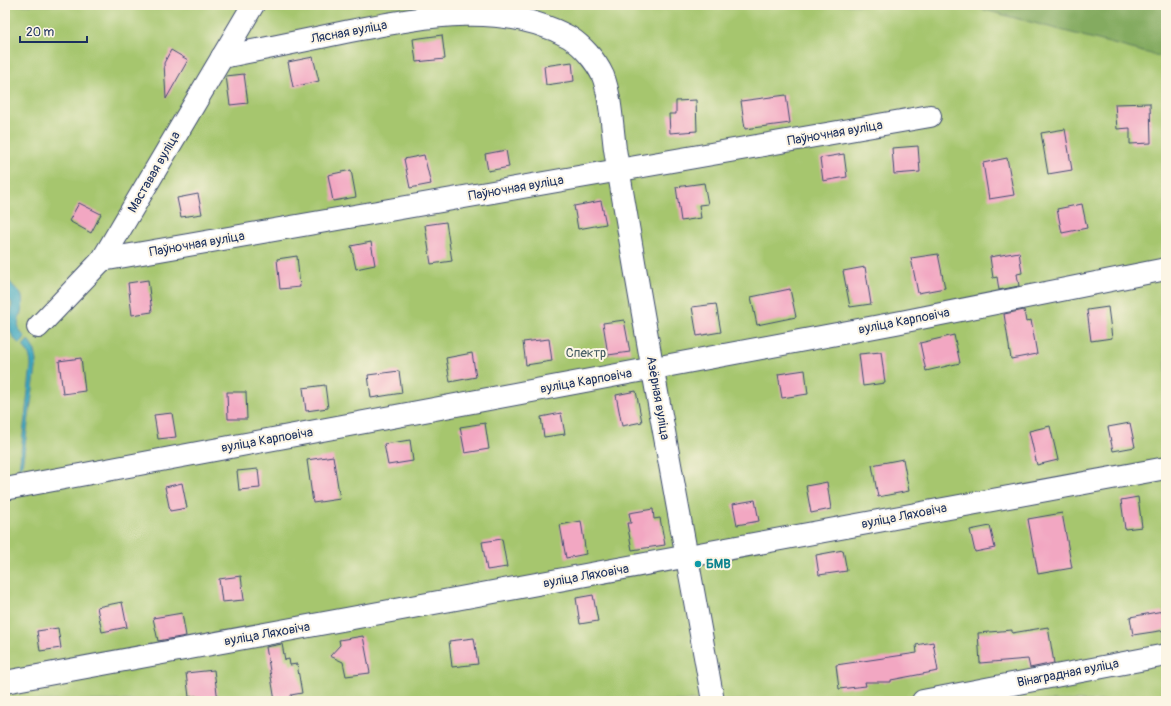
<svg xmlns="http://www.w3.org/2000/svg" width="1171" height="706" viewBox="0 0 1171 706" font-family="Pangolin,sans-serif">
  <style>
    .green { fill: #a6c66e; stroke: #607a66 }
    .forest { fill: #84ab61; stroke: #506d60 }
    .water { fill: #3fa8bf; stroke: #2d6c8e }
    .building { fill: #f2a7c2 }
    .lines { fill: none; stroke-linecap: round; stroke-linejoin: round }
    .minor-casing { stroke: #3c4a6e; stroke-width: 24 }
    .minor { stroke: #fff; stroke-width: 22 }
    .culture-dot { fill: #0f9aa8; stroke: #fcf5e5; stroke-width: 1.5 }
    .labels { text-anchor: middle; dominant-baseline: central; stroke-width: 4; stroke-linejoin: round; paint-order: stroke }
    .street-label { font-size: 13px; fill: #1b2f5e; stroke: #fcf5e5 }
    .park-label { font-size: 13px; fill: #455c63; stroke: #fcf5e5 }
    .culture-label { font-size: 13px; font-weight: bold; fill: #0d838f; stroke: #fcf5e5; text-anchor: start }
  </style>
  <rect width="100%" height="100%" fill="#fcf5e5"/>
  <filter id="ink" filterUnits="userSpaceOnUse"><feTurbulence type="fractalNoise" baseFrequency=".025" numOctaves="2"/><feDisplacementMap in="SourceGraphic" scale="8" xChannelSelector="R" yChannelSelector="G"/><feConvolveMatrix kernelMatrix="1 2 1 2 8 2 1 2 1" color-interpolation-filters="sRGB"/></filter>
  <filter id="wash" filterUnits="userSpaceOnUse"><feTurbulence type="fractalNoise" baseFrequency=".012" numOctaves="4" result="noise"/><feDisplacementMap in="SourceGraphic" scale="16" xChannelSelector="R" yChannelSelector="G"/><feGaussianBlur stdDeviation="0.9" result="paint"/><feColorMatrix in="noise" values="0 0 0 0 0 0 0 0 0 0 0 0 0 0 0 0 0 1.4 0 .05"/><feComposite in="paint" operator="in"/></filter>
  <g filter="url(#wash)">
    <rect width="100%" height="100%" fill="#f6e6cc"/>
    <rect class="green" x="5" y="5" width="1161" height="696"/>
    <polygon class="forest" points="966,5 1166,5 1166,58"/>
    <g class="water">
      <path d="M 10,282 C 13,287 21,292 22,297 C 26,313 10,323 25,337 L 20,344 C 4,332 12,320 12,303 L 5,294 L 5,284 Z"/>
      <path d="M 28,340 L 35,351 L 37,361 L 22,466 L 19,469 L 31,366 C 31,358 29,353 23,346 Z"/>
    </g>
    <g id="blocks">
      <g class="building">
        <polygon points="442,35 445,59 416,62 413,39"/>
        <polygon points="171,50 188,60 166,99 164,63"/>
        <polygon points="313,57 319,81 293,87 288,62"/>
        <polygon points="572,62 574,81 546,85 544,66"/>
        <polygon points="244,74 248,103 230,105 226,76"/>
        <polygon points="786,95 790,123 745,129 741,101"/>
        <polygon points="696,100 697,131 670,133 669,114 676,114 676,101"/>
        <polygon points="1150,103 1151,143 1130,144 1130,128 1117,129 1115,104"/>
        <polygon points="1065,129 1072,170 1048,174 1041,133"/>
        <polygon points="918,146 920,172 894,174 892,148"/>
        <polygon points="506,150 509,167 488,171 485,154"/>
        <polygon points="844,154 847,177 823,181 820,158"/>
        <polygon points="424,155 431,184 410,188 404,159"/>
        <polygon points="1007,158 1014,195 989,199 983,163"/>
        <polygon points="351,170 356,197 333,201 328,175"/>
        <polygon points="704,183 708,204 699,205 701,218 681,221 676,187"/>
        <polygon points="198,194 202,214 181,217 177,198"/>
        <polygon points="601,201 606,224 578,229 574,206"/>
        <polygon points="79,203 101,214 91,233 69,221"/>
        <polygon points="1082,204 1087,228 1062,233 1057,209"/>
        <polygon points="446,222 452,261 431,264 425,225"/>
        <polygon points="371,242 375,265 356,269 351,246"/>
        <polygon points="1019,252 1022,273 1017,274 1019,286 999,290 997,277 993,278 990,257"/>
        <polygon points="938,254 945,288 918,293 911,258"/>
        <polygon points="297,256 300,287 280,289 277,259"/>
        <polygon points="865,267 871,304 850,307 843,271"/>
        <polygon points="148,280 152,312 132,315 128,283"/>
        <polygon points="790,289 796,317 757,325 751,297"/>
        <polygon points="716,304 721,332 697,336 692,307"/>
        <polygon points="1108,307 1112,338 1091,341 1087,310"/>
        <polygon points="1024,310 1026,322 1031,320 1037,354 1011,359 1004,314"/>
        <polygon points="624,320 630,352 608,355 603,323"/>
        <polygon points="954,335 960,363 926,371 920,343"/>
        <polygon points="549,339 552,361 526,365 523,342"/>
        <polygon points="881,352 885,383 863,386 859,354"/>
        <polygon points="472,353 476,377 450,382 446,358"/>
        <polygon points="81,358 85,391 63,394 59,361"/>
        <polygon points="805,370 808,394 782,398 778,374"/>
        <polygon points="399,371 402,393 371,398 368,375"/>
        <polygon points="325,385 328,408 306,411 303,388"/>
        <polygon points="636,391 642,422 622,426 616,395"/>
        <polygon points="227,392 246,392 247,419 228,419"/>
        <polygon points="172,413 176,437 158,439 154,415"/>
        <polygon points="561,413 565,434 544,437 541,417"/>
        <polygon points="485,423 489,449 465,453 460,427"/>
        <polygon points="1130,423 1135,447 1113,451 1108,427"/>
        <polygon points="1050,426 1058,460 1037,465 1029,431"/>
        <polygon points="410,440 413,461 388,465 384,444"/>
        <polygon points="333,456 340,499 313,503 307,460"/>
        <polygon points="903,459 909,491 878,497 872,465"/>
        <polygon points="258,469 260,488 239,490 237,471"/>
        <polygon points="827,482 831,509 811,513 806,486"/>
        <polygon points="182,483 187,508 170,511 165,487"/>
        <polygon points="1138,497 1142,527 1125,529 1121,500"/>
        <polygon points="755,500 759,521 737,525 733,504"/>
        <polygon points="653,509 654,519 660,518 665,545 632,550 627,523 631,523 629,513"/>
        <polygon points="1062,513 1072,568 1038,574 1028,519"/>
        <polygon points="581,521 586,554 566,558 560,525"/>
        <polygon points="990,526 995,548 975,552 970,530"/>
        <polygon points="502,539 507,567 487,570 482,542"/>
        <polygon points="843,550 847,571 819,575 816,555"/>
        <polygon points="241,576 244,600 222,602 219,579"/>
        <polygon points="593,595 598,621 580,624 576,598"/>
        <polygon points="122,602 127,627 102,632 97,607"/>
        <polygon points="1163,611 1166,630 1133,635 1130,617"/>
        <polygon points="182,613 186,636 158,641 153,618"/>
        <polygon points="1048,627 1054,663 1030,668 1028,659 980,663 978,633 1012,630 1012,633"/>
        <polygon points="58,628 61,648 40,651 37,631"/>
        <polygon points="363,636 370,673 346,676 343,662 330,656 340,645 339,640"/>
        <polygon points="474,638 478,664 452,667 449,641"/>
        <polygon points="933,642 938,671 891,680 891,682 865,682 866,686 839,689 836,665 917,653 916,645"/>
        <polygon points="282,644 285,660 289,659 290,665 297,664 302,693 291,695 292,701 275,701 266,647"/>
        <polygon points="214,670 218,701 197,701 196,696 189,697 186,673"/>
      </g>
    </g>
  </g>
  <g filter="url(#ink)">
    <use href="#blocks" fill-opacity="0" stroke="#3c4a6e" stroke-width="1"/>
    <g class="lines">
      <g class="minor-casing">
        <g id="minor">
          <path d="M 222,57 C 264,49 307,40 350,31 C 422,17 501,0 569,37 C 583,46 596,61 603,76 C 611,97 612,126 615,149 C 621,187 628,225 634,262 C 659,409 687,555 713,701"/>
          <polyline points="102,260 930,116"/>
          <polyline points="38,327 102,260 253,5"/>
          <polyline points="5,489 896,323 1166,269"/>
          <polyline points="5,682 1166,468"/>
          <polyline points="923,701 1166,655"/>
        </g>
      </g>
      <use href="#minor" class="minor"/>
    </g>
  </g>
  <circle class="culture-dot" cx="698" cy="564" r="4"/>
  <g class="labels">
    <g class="street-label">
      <text transform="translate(349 32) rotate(-11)">Лясная вуліца</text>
      <text transform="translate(835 133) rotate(-10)">Паўночная вуліца</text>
      <text transform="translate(154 172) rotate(-60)">Маставая вуліца</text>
      <text transform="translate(516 188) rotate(-10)">Паўночная вуліца</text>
      <text transform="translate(197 244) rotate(-10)">Паўночная вуліца</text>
      <text transform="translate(904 321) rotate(-11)">вуліца Карповіча</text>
      <text transform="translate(586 381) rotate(-10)">вуліца Карповіча</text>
      <text transform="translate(658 398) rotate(80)">Азёрная вуліца</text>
      <text transform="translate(267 440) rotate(-10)">вуліца Карповіча</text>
      <text transform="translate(904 516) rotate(-11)">вуліца Ляховіча</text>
      <text transform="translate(586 576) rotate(-10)">вуліца Ляховіча</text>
      <text transform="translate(267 634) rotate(-10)">вуліца Ляховіча</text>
      <text transform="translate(1068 673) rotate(-11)">Вінаградная вуліца</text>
    </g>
    <g class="park-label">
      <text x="586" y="353">Спектр</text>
    </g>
    <g class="culture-label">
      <text x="706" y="564">БМВ</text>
    </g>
  </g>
  <rect width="1171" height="706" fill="none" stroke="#fcf5e5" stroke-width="20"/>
  <path d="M20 36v6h67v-6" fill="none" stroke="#1b2f5e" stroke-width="2"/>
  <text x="26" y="36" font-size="12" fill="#1b2f5e" stroke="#fcf5e5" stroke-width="3" paint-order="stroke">20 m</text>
</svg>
